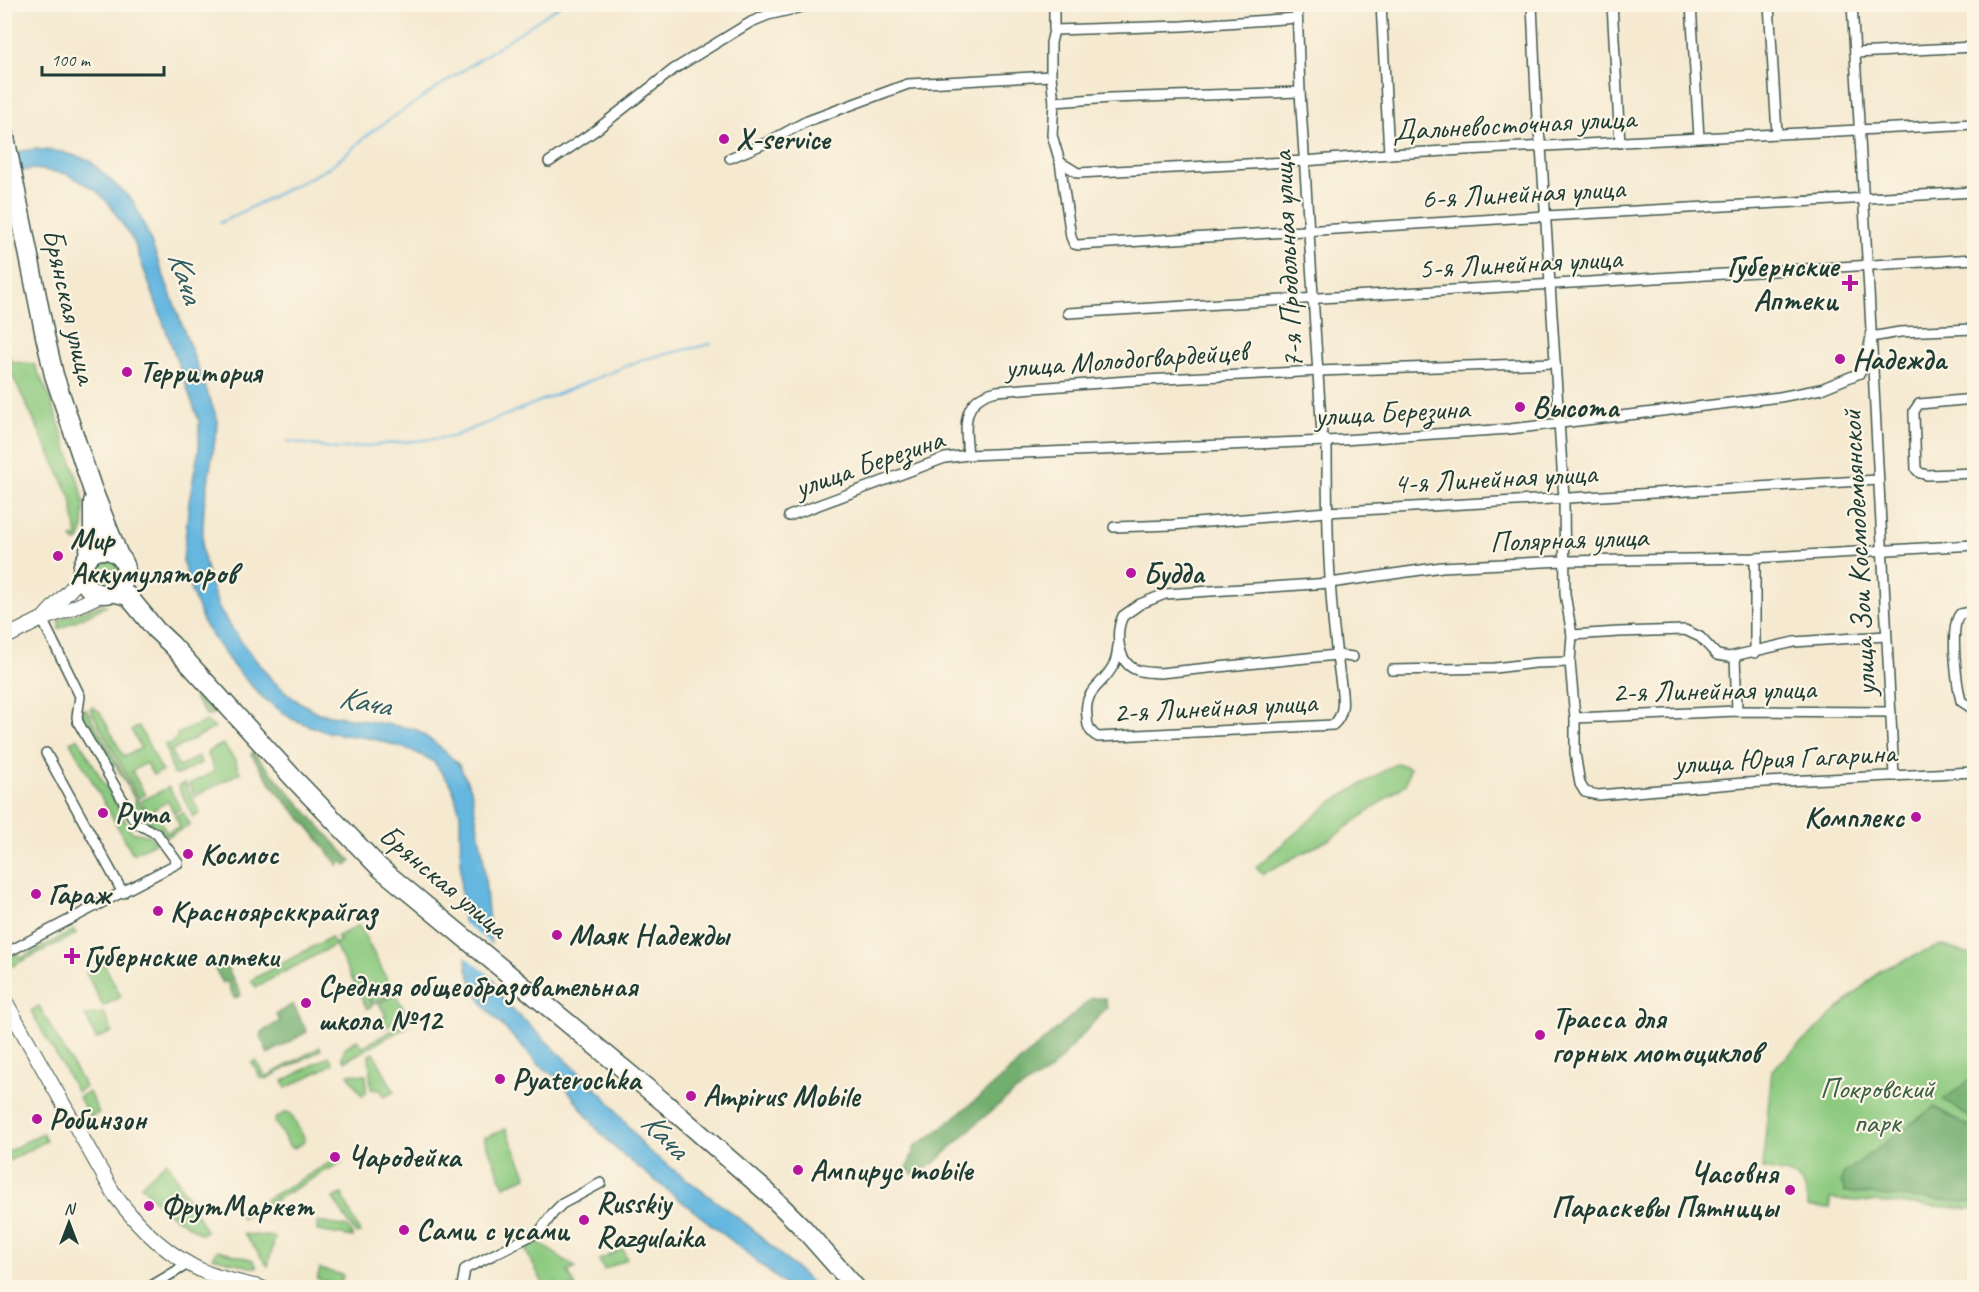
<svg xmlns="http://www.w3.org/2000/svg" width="1979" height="1292" viewBox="0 0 1979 1292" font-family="Caveat,sans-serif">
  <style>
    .green { fill: #8dca80; stroke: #56845a; stroke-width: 1.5 }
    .forest { fill: #72ae6e; stroke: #487651; stroke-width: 1.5 }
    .water { fill: #65b7e0; stroke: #427a8a; stroke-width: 1.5 }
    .pier { fill: #f5e9d0 }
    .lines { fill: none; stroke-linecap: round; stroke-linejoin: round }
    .stream { stroke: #65b7e0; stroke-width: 2 }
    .street-casing { stroke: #3f574b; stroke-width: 12 }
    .secondary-casing { stroke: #3f574b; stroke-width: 16 }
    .highway-casing { stroke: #3f574b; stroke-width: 21 }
    .street { stroke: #fff; stroke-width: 9 }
    .secondary { stroke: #fff; stroke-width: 14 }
    .highway { stroke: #fff; stroke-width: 18 }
    .poi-dot { fill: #b5179e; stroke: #fcf5e5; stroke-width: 2 }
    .labels { text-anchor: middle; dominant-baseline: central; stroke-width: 4.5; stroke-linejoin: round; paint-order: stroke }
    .street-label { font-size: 30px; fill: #1f3d34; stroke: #fcf5e5 }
    .poi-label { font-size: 30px; font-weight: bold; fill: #1f3d34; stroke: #fcf5e5; text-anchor: start }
    .park-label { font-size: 30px; fill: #3a6047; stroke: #fcf5e5 }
    .water-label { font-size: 32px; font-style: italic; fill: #305c5f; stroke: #fcf5e5 }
  </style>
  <rect width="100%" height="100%" fill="#fcf5e5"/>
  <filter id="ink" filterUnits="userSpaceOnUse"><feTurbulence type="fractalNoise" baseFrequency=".0167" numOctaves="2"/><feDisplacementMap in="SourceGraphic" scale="12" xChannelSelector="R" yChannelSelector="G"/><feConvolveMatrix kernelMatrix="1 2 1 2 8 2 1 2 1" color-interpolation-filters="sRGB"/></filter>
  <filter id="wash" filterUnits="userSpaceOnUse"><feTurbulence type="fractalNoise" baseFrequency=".008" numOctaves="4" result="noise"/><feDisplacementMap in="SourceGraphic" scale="24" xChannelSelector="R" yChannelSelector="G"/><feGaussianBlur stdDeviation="1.35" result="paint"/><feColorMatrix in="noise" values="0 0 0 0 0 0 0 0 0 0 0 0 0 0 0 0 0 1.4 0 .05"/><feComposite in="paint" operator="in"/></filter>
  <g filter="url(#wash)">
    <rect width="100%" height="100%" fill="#f5e9d0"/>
    <g class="green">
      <polygon points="4,347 12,362 34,364 50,397 82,492 84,509 83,530 79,541 76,542 72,538 77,537 71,498 5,360"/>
      <circle cx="104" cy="573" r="16"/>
      <polygon points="100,605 108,605 59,629 59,620"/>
      <polygon points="93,707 100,712 124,757 141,748 131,730 139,726 162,771 153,775 146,763 132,771 145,795 139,798 90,709"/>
      <polygon points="83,709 86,709 151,824 149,825 140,819 133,807 136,801 116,766 114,764 109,766 82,719"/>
      <polygon points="206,721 215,728 171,751 179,767 199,756 201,763 178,775 173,774 165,744 171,743 177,738 177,734"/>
      <polygon points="78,738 132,832 151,836 155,843 133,854 70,742"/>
      <polygon points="223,744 235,760 240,773 195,796 189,784 215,771 207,752"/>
      <polygon points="1397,763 1410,768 1406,784 1330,839 1262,874 1256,867 1330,803"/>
      <polygon points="185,783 200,813 193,817 178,786"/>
      <polygon points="169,787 181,809 174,813 168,801 154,809 167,833 180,826 175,816 183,812 190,825 167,837 152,823 141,801"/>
      <polygon points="359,925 394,993 373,1004 358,977 372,1006 367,1009 335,945 256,987 251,980 331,937 335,944 340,941 337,937"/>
      <polygon points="74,930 76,934 8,968 5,960 13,955 19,954 21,958"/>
      <path d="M 1941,945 L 1974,956 L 1974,1209 L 1830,1199 L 1830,1208 L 1808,1207 C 1806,1172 1792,1175 1762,1169 L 1772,1070 L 1881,970 Z"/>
      <polygon points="104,964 121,997 103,1006 86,973"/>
      <polygon points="396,994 407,1016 384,1028 380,1019 386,1016 379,1003"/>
      <polygon points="39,1006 85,1087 77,1092 31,1011"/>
      <polygon points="104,1013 112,1032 96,1039 85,1015"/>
      <polygon points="406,1023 408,1026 345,1061 342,1058 345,1047 357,1040 362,1047"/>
      <polygon points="320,1047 321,1050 266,1079 261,1078 252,1063 256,1061 266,1077"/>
      <polygon points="374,1053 394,1092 384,1097 381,1090 371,1089 369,1055"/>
      <polygon points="329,1056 333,1064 286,1088 283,1081"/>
      <polygon points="348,1074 366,1075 366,1093 362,1096"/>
      <polygon points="89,1092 99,1113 90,1117 79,1097"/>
      <polygon points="286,1112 290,1113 305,1139 303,1143 294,1148 290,1147 275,1122 276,1118"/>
      <polygon points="506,1129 527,1177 504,1186 484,1138"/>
      <polygon points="42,1133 46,1141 5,1163 5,1153"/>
      <polygon points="340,1157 342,1162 242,1219 240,1214"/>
      <polygon points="167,1161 206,1231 201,1234 162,1209 141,1185"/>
      <polygon points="342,1194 360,1233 356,1234 333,1198"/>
      <polygon points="318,1222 348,1227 353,1237 317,1231"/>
      <polygon points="244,1234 275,1237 268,1266"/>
      <polygon points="538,1242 576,1268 568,1272 576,1287 558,1287 556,1283 545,1287 526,1251 527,1247"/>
      <polygon points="623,1249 627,1259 604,1270 599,1260"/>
      <polygon points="218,1250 253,1260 257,1267 250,1267 212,1257"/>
      <polygon points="320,1269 343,1275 340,1285 317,1279"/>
    </g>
    <g class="forest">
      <polygon points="175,666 176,667 215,713 208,716 205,714 176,671 171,674 168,670"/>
      <polygon points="253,752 351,861 347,866 342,861 338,865 307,825 276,791 251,754"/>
      <polygon points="220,959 226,965 241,994 238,997 234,998 227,981 223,983 212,964"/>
      <polygon points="1092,998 1105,998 1107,1007 1050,1071 1013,1093 976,1124 936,1162 915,1175 907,1169 915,1146 931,1136 983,1094"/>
      <polygon points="293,1004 307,1032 268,1054 260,1036 262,1032 280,1021 276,1014"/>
      <polygon points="1974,1077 1974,1120 1943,1100"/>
      <polygon points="1934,1107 1974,1129 1974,1203 1845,1192 1841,1181 1843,1174"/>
    </g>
    <polygon class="water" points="34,149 62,152 89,160 133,201 148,234 218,421 204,506 202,550 210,583 220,611 242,643 272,680 294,699 318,713 415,729 438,745 459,765 471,789 483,856 494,982 505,1002 607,1099 646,1149 749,1226 816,1287 787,1287 746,1252 619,1152 596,1128 567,1089 557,1078 539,1065 485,1007 475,990 467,969 461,891 460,814 452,786 433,761 411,750 374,739 326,732 292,719 261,696 234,667 205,626 191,591 183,561 189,502 199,448 199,421 134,242 110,205 96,190 67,174 35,169 5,173 5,154"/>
    <polygon class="pier" points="461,921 494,947 499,983 463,954"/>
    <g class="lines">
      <g class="stream">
        <polyline points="220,223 325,170 344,156 371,132 562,4"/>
        <polyline points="287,441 337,449 452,437 644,359 711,344"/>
      </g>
    </g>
  </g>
  <g filter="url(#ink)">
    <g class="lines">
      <g class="street-casing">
        <g id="street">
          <polyline points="1054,4 1054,30 1051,43 1051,76 1054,102 1052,135 1060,162 1071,237 1074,244 1078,245 1546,216 1974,192"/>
          <polyline points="1381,4 1389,154"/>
          <polyline points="1532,4 1537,117 1541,147 1564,498 1565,594 1572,635 1570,662 1575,718 1575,753 1580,784 1585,792 1598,795 1744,783 1974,772"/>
          <polyline points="1612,4 1620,143"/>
          <polyline points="1691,4 1699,138"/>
          <polyline points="1769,4 1777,133"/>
          <polyline points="1852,4 1869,291 1894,776"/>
          <polyline points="1054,30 1182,26 1297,18"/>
          <polyline points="1855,53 1974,47"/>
          <polyline points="1054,102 1110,98 1300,92"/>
          <polyline points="730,158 768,142 805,122 908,84 1051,76"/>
          <polyline points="549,162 596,130 674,69 751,22 768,15 815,4"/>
          <polyline points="1060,162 1078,173 1305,161 1389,154 1974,124"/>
          <polyline points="1068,313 1974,259"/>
          <polyline points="1974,399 1919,404 1914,411 1914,415 1916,469 1920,473 1927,475 1974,473"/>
          <path d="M 968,455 C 965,424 961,399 997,391 L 1127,381 L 1318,371 L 1555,363"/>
          <polyline points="789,516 945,458 968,455 1327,441 1510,429 1780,397 1821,389 1860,373 1865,363 1871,337 1900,332 1974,329"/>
          <polyline points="1114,527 1172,525 1327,512 1878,480"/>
          <path d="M 1974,611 L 1960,614 C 1949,626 1957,685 1961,701 L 1970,707 L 1974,707"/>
          <polyline points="1572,635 1619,632 1685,630 1700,637 1717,655 1729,657 1794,642 1886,636"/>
          <path d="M 1118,646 C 1117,652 1117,659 1114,664 C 1103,687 1083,688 1087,717 C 1087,726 1090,733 1098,737 L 1333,725 C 1347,713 1342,694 1340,678 C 1328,599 1327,520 1327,441 L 1322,436 L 1300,92 L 1297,4"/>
          <polyline points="1755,653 1755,558"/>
          <path d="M 1353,657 L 1336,655 L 1160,673 C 1153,672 1144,673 1137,670 C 1117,663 1115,632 1123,616 L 1140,604 L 1165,594 L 1330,583 L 1442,567 L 1564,561 L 1755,558 L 1974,545"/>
          <polyline points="1735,657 1737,711"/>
          <polyline points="1392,670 1495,668 1535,663 1570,662"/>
          <polyline points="1575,718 1737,711 1891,712"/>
          <polyline points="46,753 123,893"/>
          <polyline points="4,954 178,863 157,834 136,823 78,722 77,717 80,696 42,619"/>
          <polyline points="148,1288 188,1264"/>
          <polyline points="460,1288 462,1286 465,1269 540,1231 553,1213 562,1204 601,1183"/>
        </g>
      </g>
      <g class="secondary-casing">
        <g id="secondary">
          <polyline points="46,615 83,576"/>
          <polyline points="4,638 42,619 68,610 103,594"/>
          <path d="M 4,999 L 114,1194 C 138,1227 169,1257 207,1273 C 225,1280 243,1283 262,1288"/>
        </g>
      </g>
      <g class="highway-casing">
        <g id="highway">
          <polyline points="4,132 45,336 54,375 92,488 119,556"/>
          <circle cx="104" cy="572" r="22"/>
          <polyline points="87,558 93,535 93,502"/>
          <polyline points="112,592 128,596 156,630 172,645 296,781 380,868 666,1104 768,1193 804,1229 856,1288"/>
        </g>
      </g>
      <use href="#street" class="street"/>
      <use href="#secondary" class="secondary"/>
      <use href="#highway" class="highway"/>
    </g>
  </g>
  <g class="poi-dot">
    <circle cx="724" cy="139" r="6"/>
    <path d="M1847 274h6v6h6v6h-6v6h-6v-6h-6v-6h6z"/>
    <circle cx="1840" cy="359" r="6"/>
    <circle cx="127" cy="372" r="6"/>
    <circle cx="1520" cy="407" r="6"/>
    <circle cx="58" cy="556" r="6"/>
    <circle cx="1131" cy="573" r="6"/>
    <circle cx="103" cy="813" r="6"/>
    <circle cx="1916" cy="817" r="6"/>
    <circle cx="188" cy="854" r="6"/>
    <circle cx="36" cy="894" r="6"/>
    <circle cx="158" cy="911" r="6"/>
    <circle cx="557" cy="935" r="6"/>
    <path d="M69 947h6v6h6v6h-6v6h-6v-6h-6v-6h6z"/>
    <circle cx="306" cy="1003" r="6"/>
    <circle cx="1540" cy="1035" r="6"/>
    <circle cx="500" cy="1079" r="6"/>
    <circle cx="691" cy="1096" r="6"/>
    <circle cx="37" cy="1119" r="6"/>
    <circle cx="335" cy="1157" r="6"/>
    <circle cx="798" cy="1170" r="6"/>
    <circle cx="1790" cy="1190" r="6"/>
    <circle cx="149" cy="1206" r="6"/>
    <circle cx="584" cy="1220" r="6"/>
    <circle cx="404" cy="1230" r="6"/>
  </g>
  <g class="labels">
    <g class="street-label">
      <text transform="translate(1514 124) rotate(-3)">Дальневосточная улица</text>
      <text transform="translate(1523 193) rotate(-3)">6-я Линейная улица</text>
      <text transform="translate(1287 260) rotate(-93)">7-я Продольная улица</text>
      <text transform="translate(1520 263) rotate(-3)">5-я Линейная улица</text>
      <text transform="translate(70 306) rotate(77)">Брянская улица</text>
      <text transform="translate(1126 359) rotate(-4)">улица Молодогвардейцев</text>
      <text transform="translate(1392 412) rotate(-3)">улица Березина</text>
      <text transform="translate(869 463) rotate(-19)">улица Березина</text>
      <text transform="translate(1495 478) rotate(-3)">4-я Линейная улица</text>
      <text transform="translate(1569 539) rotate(-2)">Полярная улица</text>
      <text transform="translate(1858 553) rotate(-93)">улица Зои Космодемьянской</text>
      <text transform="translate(1714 690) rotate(-1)">2-я Линейная улица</text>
      <text transform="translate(1215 707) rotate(-3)">2-я Линейная улица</text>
      <text transform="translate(1785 758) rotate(-3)">улица Юрия Гагарина</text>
      <text transform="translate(444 881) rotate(40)">Брянская улица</text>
    </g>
    <g class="poi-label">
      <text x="736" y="139">X-service</text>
      <text x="1838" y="266" text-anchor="end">Губернские<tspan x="1838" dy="34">Аптеки</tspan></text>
      <text x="1852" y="359">Надежда</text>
      <text x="139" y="372">Территория</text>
      <text x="1532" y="407">Высота</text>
      <text x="70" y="539">Мир<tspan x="70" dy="34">Аккумуляторов</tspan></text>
      <text x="1143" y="573">Будда</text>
      <text x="115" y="813">Рута</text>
      <text x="1904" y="817" text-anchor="end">Комплекс</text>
      <text x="200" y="854">Космос</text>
      <text x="48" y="894">Гараж</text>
      <text x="170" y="911">Красноярсккрайгаз</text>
      <text x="569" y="935">Маяк Надежды</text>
      <text x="84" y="956">Губернские аптеки</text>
      <text x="318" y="986">Средняя общеобразовательная<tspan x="318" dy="34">школа №12</tspan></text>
      <text x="1552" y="1018">Трасса для<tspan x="1552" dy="34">горных мотоциклов</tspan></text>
      <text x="512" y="1079">Pyaterochka</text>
      <text x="703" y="1096">Ampirus Mobile</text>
      <text x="49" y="1119">Робинзон</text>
      <text x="347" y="1157">Чародейка</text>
      <text x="810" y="1170">Ампирус mobile</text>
      <text x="1778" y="1173" text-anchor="end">Часовня<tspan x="1778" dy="34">Параскевы Пятницы</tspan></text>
      <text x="596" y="1203">Russkiy<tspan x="596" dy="34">Razgulaika</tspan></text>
      <text x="161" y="1206">ФрутМаркет</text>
      <text x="416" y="1230">Сами с усами</text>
    </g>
    <g class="park-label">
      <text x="1877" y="1088">Покровский<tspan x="1877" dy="34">парк</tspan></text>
    </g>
    <g class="water-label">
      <text transform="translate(186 277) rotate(72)">Кача</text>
      <text transform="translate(365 701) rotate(11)">Кача</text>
      <text transform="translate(665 1135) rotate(45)">Кача</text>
    </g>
  </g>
  <rect width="1979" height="1292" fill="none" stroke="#fcf5e5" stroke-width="24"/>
  <g transform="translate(69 1223)" stroke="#fcf5e5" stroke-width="4.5" paint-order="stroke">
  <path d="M0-4.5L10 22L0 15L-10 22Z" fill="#1f3d34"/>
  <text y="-9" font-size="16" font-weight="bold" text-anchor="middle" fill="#1f3d34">N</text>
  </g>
  <path d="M42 66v9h122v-9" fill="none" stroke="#1f3d34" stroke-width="3"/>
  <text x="51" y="66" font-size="18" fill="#1f3d34" stroke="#fcf5e5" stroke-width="4.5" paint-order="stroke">100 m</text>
</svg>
